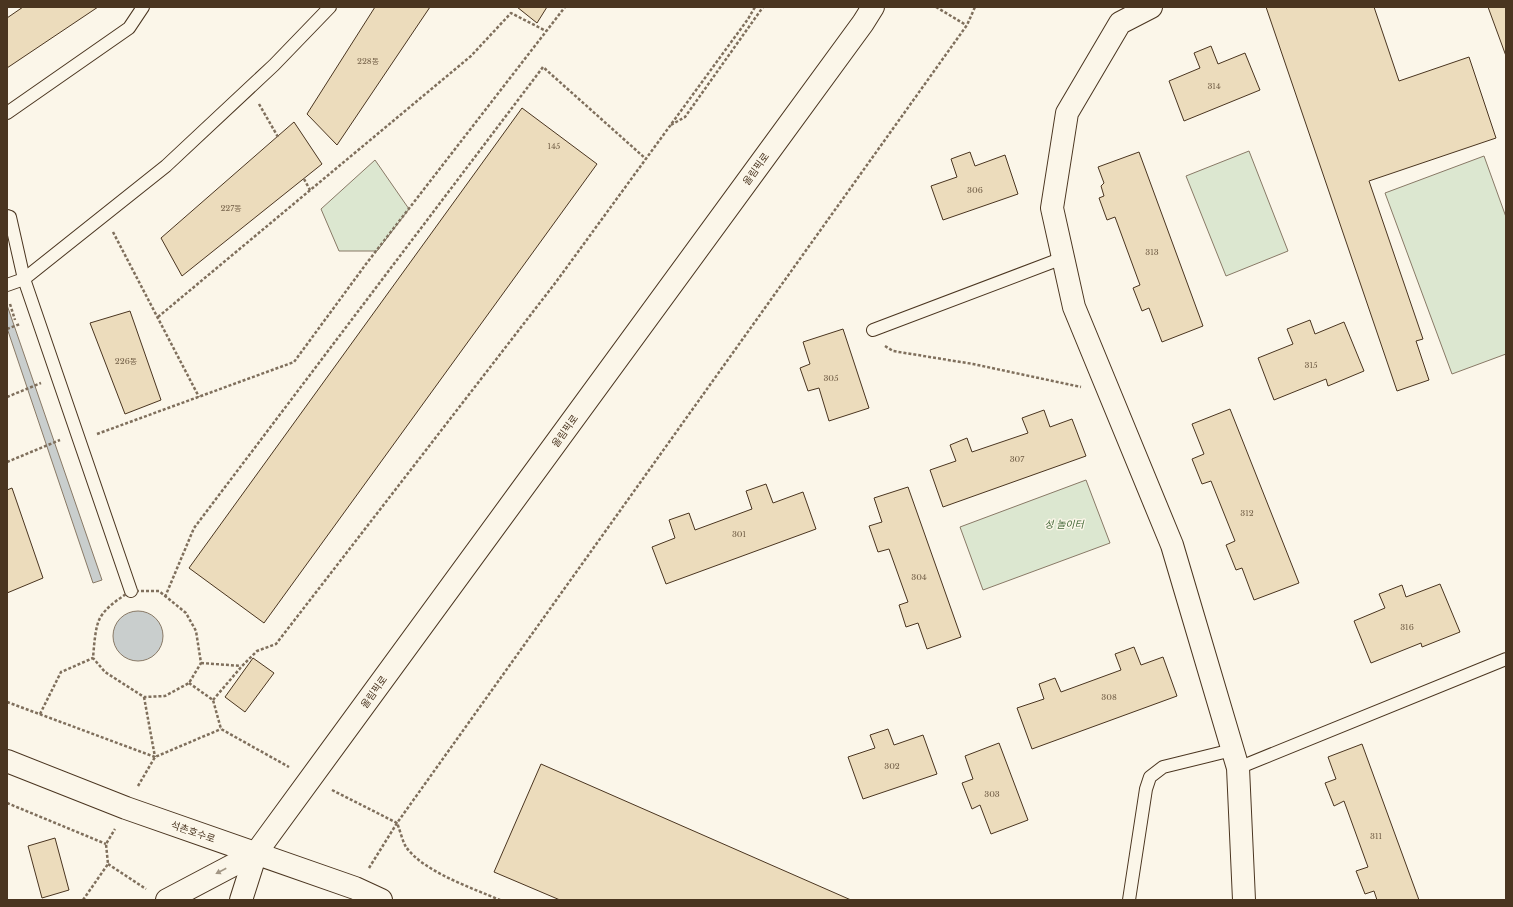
<svg xmlns="http://www.w3.org/2000/svg" width="1513" height="907" viewBox="0 0 1513 907" font-family="'Libre Baskerville','Noto Sans KR',serif">
  <style>
    .green { fill: #dce7d0; stroke: #887966 }
    .water { fill: #c9cecd; stroke: #887966 }
    .building { fill: #ecdcbc; stroke: #4a3520 }
    .lines { fill: none; stroke-linecap: round; stroke-linejoin: round }
    .service-casing { stroke: #4a3520; stroke-width: 14 }
    .minor-casing { stroke: #4a3520; stroke-width: 24 }
    .tertiary-casing { stroke: #4a3520; stroke-width: 24 }
    .primary-casing { stroke: #4a3520; stroke-width: 24 }
    .path { stroke: #7f6f5c; stroke-width: 2.5; stroke-dasharray: 3 2; stroke-linecap: butt }
    .service { stroke: #fbf6e9; stroke-width: 12 }
    .minor { stroke: #fbf6e9; stroke-width: 22 }
    .tertiary { stroke: #fbf6e9; stroke-width: 22 }
    .primary { stroke: #fbf6e9; stroke-width: 22 }
    .oneway { fill: #a29684 }
    .labels { text-anchor: middle; dominant-baseline: central; stroke-width: 3; stroke-linejoin: round; paint-order: stroke }
    .number-label { font-size: 8px; fill: #725f47 }
    .street-label { font-size: 10px; fill: #4a3520; stroke: #fbf6e9 }
    .park-label { font-size: 10px; font-style: italic; fill: #436837; stroke: #fbf6e9 }
  </style>
  <rect width="100%" height="100%" fill="#fbf6e9"/>
  <g class="green">
    <polygon points="1249,151 1288,251 1226,276 1186,176"/>
    <polygon points="1484,156 1506,217 1506,354 1452,374 1385,193"/>
    <polygon points="375,160 409,209 377,251 339,251 321,209"/>
    <polygon points="1086,480 1110,543 983,590 960,527"/>
  </g>
  <g class="water">
    <polygon points="7,305 102,580 93,583 7,328"/>
    <circle cx="138" cy="636" r="25"/>
  </g>
  <g class="building">
    <polygon points="23,7 98,7 7,68 7,18"/>
    <polygon points="375,7 430,7 337,145 307,114"/>
    <polygon points="517,7 547,7 537,23"/>
    <polygon points="1266,7 1374,7 1399,81 1469,57 1496,138 1369,181 1423,339 1416,341 1429,380 1397,391"/>
    <polygon points="1488,7 1506,7 1506,56"/>
    <polygon points="1211,46 1218,64 1245,53 1260,90 1184,121 1169,81 1200,68 1194,53"/>
    <polygon points="522,108 597,164 264,623 189,568"/>
    <polygon points="294,122 322,164 182,276 161,238"/>
    <polygon points="970,152 975,166 1005,155 1018,194 943,220 931,186 957,177 951,159"/>
    <polygon points="1139,152 1203,326 1162,342 1149,308 1142,311 1133,288 1140,285 1115,217 1107,220 1099,198 1104,196 1101,186 1104,183 1098,167"/>
    <polygon points="130,311 161,400 125,414 90,323"/>
    <polygon points="1310,320 1315,334 1344,322 1364,371 1328,386 1326,379 1274,400 1258,358 1293,344 1287,329"/>
    <polygon points="843,329 869,408 829,421 819,388 808,391 800,368 810,364 803,342"/>
    <polygon points="1230,409 1299,583 1254,600 1242,568 1236,570 1226,545 1235,541 1211,481 1202,484 1192,459 1204,454 1192,424"/>
    <polygon points="1044,410 1050,427 1072,419 1086,456 943,507 930,470 956,461 950,445 967,438 972,452 1028,433 1022,418"/>
    <polygon points="766,484 773,503 803,492 816,529 666,584 652,547 675,538 669,520 689,513 695,530 752,509 746,491"/>
    <polygon points="908,487 961,637 927,649 918,623 906,627 899,605 908,602 889,549 878,552 869,526 882,522 874,498"/>
    <polygon points="12,488 43,578 7,593 7,490"/>
    <polygon points="1440,584 1460,632 1422,647 1421,643 1371,663 1354,621 1385,608 1379,594 1402,585 1406,597"/>
    <polygon points="1134,647 1141,665 1163,657 1177,696 1032,749 1017,708 1044,699 1039,684 1055,678 1061,692 1121,670 1115,654"/>
    <polygon points="253,658 274,673 245,712 225,697"/>
    <polygon points="888,729 894,745 923,735 937,774 863,799 848,757 875,748 870,735"/>
    <polygon points="999,743 1028,820 991,834 980,805 972,809 962,783 973,779 965,756"/>
    <polygon points="1362,744 1419,900 1377,900 1374,891 1365,894 1356,871 1368,867 1344,801 1334,806 1325,783 1336,779 1328,757"/>
    <polygon points="541,764 851,900 560,900 494,872"/>
    <polygon points="55,838 69,890 42,898 28,846"/>
  </g>
  <g class="lines">
    <g class="service-casing">
      <g id="service">
        <polyline points="7,113 129,28 143,7"/>
        <polyline points="7,216 10,217 24,279 131,591"/>
        <polyline points="7,285 24,279 166,166 274,65 330,7"/>
        <polyline points="873,330 1063,258"/>
        <polyline points="1238,768 1506,659"/>
        <polyline points="1129,900 1146,789 1150,777 1163,767 1232,750"/>
      </g>
    </g>
    <g class="minor-casing">
      <polyline id="minor" points="1151,7 1120,23 1067,113 1052,208 1074,307 1172,545 1238,768 1244,900"/>
    </g>
    <g class="tertiary-casing">
      <polyline id="tertiary" points="7,761 126,808 355,888 381,900"/>
    </g>
    <g class="primary-casing">
      <g id="primary">
        <polyline points="167,900 256,853"/>
        <polyline points="241,900 256,853 863,23 873,7"/>
      </g>
    </g>
    <g class="path">
      <polyline points="936,7 966,25"/>
      <polyline points="259,104 278,137"/>
      <polyline points="671,125 685,117 763,7"/>
      <polyline points="304,179 310,190"/>
      <polyline points="113,232 199,397"/>
      <polyline points="10,304 15,320"/>
      <polyline points="158,317 471,56 511,13 546,31"/>
      <polyline points="7,329 20,324"/>
      <polyline points="885,346 893,351 973,364 1081,387"/>
      <polyline points="7,397 41,383"/>
      <polyline points="97,434 294,362 366,264 565,7"/>
      <polyline points="7,462 60,440"/>
      <path d="M 131,591 L 159,591 L 186,613 L 196,631 L 201,663 L 189,683 L 165,696 L 144,697 L 105,672 L 93,658 C 94,647 95,627 100,618 C 107,606 120,598 131,591 Z"/>
      <polyline points="165,597 194,528 543,67 646,159"/>
      <polyline points="201,663 241,666"/>
      <polyline points="189,683 213,700 221,729 289,767"/>
      <polyline points="144,697 155,757"/>
      <polyline points="213,700 242,666 257,651 276,644 556,282 748,19 755,7"/>
      <polyline points="7,702 155,757"/>
      <polyline points="40,714 61,672 93,658"/>
      <polyline points="138,786 155,757 221,729"/>
      <path d="M 332,790 L 397,823 C 400,830 402,840 406,847 C 424,872 472,888 500,900"/>
      <polyline points="7,803 106,844"/>
      <polyline points="108,864 146,889"/>
      <polyline points="369,868 397,823 967,25 975,7"/>
      <polyline points="83,900 108,864 106,844 115,829"/>
    </g>
    <use href="#service" class="service"/>
    <use href="#minor" class="minor"/>
    <use href="#tertiary" class="tertiary"/>
    <use href="#primary" class="primary"/>
  </g>
  <defs><path id="oneway-solid" d="M-6-.8H1V-3.2L6.5 0L1 3.2V.8H-6Z"/></defs>
  <use class="oneway" href="#oneway-solid" transform="translate(221 871) rotate(152)"/>
  <g class="labels">
    <g class="number-label">
      <text x="368" y="61">228동</text>
      <text x="1214" y="86">314</text>
      <text x="554" y="146">145</text>
      <text x="975" y="190">306</text>
      <text x="231" y="208">227동</text>
      <text x="1152" y="252">313</text>
      <text x="126" y="361">226동</text>
      <text x="1311" y="365">315</text>
      <text x="831" y="378">305</text>
      <text x="1017" y="459">307</text>
      <text x="1247" y="513">312</text>
      <text x="739" y="534">301</text>
      <text x="919" y="577">304</text>
      <text x="1407" y="627">316</text>
      <text x="1109" y="697">308</text>
      <text x="892" y="766">302</text>
      <text x="992" y="794">303</text>
      <text x="1376" y="836">311</text>
    </g>
    <g class="street-label">
      <text transform="translate(756 169) rotate(-54)">올림픽로</text>
      <text transform="translate(565 431) rotate(-54)">올림픽로</text>
      <text transform="translate(374 692) rotate(-54)">올림픽로</text>
      <text transform="translate(193 832) rotate(19)">석촌호수로</text>
    </g>
    <g class="park-label">
      <text x="1064" y="524">성 놀이터</text>
    </g>
  </g>
  <rect width="1513" height="907" fill="none" stroke="#4a3520" stroke-width="16"/>
</svg>
